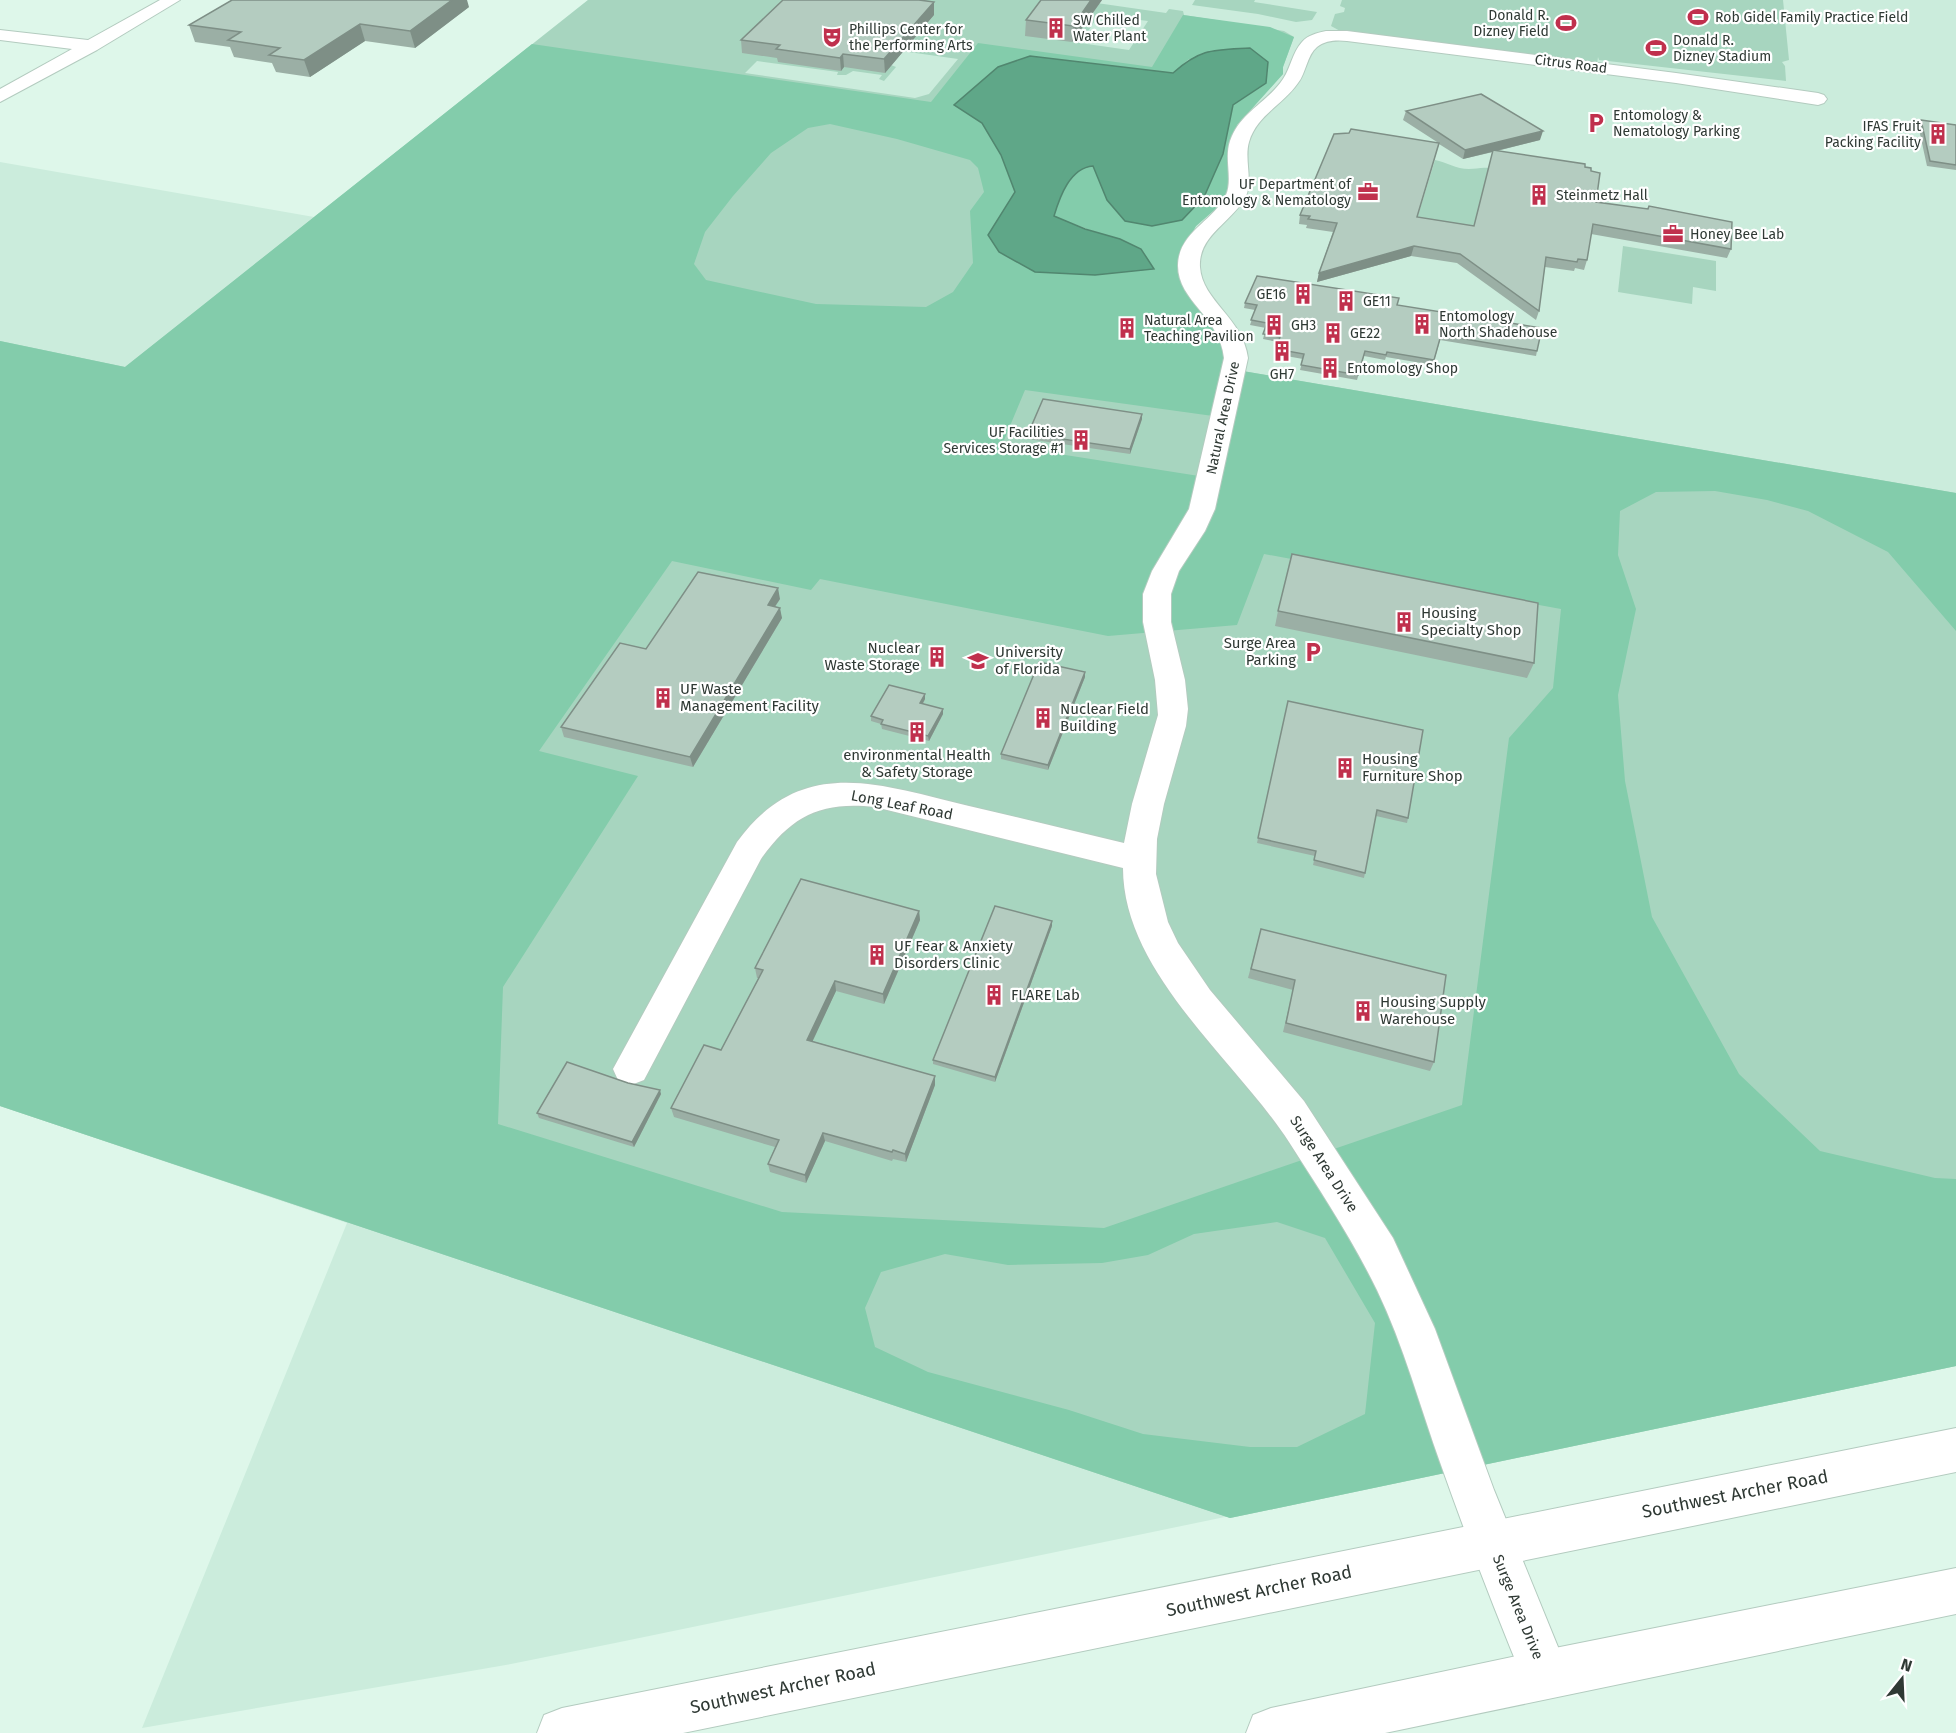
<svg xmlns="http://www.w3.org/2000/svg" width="1956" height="1733" viewBox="0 0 1956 1733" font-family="'Fira Sans',sans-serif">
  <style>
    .built { fill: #cbecdc }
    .green { fill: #a7d5bf; fill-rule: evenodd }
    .forest { fill: #83ccab; fill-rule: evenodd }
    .water { fill: #5fa788; stroke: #51866f; stroke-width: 1.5 }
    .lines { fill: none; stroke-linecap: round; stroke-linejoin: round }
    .minor-casing { stroke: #b3cbbf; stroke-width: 2 }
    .major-casing { stroke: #b3cbbf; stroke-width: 2 }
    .minor { fill: #fff; fill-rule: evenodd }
    .major { fill: #fff; fill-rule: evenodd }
    .wall { fill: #9bafa5; fill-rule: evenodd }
    .shaded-wall { fill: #7e8f86 }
    .building { fill: #b4ccc0; stroke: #7e8f86; stroke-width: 1.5 }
    .labels { text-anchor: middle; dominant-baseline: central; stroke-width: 4.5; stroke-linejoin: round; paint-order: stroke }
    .far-poi-label { font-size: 14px; fill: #2f3934; stroke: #fff; text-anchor: start }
    .far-street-label { font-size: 14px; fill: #2f3934; stroke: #fff }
    .poi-label { font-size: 15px; fill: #2f3934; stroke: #fff; text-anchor: start }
    .street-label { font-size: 15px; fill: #2f3934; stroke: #fff }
    .near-street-label { font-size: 18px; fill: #2f3934; stroke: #fff }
  </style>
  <rect width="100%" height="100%" fill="#def7ea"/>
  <polygon class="built" points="588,0 1956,0 1956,1366 620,1642 511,1664 142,1728 347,1223 0,1106 0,162 314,217"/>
  <g class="green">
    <path d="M 588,0 L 797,0 L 844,67 L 891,65 L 896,67 L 884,81 L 879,79 L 882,75 L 853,71 L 846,75 L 837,75 L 838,72 L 757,61 L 745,73 L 915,98 L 929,94 L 958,59 L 887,49 L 913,29 L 922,30 L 934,15 L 866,0 L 1076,0 L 1166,13 L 1169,9 L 1183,11 L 1184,15 L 1284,31 L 1294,37 L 1283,67 L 1283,74 L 1237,125 L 1220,205 L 1196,226 L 1184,247 L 1225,368 L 1956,493 L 1956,1366 L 1230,1518 L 0,1106 L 0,341 L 125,367 ZM 1099,15 L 1148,21 L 1129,50 L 1080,43 Z"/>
    <polygon points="1195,0 1255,0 1254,2 1317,12 1312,20 1296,22 1258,14 1192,5"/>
    <polygon points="1342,0 1783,0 1789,60 1782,62 1785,66 1786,81 1599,60 1598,57 1597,64 1342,32 1331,26 1335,14 1344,12 1345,8 1340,6"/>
    <path d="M 1435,160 C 1446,162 1456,169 1469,169 C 1476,169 1481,167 1489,168 L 1470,242 L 1413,232 Z"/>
    <polygon points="1623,246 1716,261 1716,291 1693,287 1692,304 1618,292"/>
  </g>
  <path class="forest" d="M 1183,15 L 1270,27 L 1294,37 L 1283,67 L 1283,74 L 1237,125 L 1230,148 L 1230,180 L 1227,193 L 1220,205 L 1196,226 L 1184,247 L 1222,337 L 1225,368 L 1956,493 L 1956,631 L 1888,552 L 1808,511 L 1767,500 L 1715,491 L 1656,492 L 1620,511 L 1618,555 L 1636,609 L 1618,695 L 1625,781 L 1652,917 L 1739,1074 L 1820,1151 L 1935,1178 L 1956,1179 L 1956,1366 L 1230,1518 L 0,1106 L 0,341 L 125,367 L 532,44 L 931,102 L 978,43 L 1152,67 ZM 1030,56 L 1173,73 L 1189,59 L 1266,83 L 1233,105 L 1223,154 L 1107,200 L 1093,166 C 1069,168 1061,195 1053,216 L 1141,249 L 1153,269 L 988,235 L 1015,193 L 1001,155 L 982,123 L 955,105 ZM 830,124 L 897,139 L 970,160 L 978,168 L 984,192 L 970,211 L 973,263 L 953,292 L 926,307 L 816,304 L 706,280 L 694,264 L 705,232 L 733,196 L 771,153 L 808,128 ZM 1025,390 L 1213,416 L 1199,476 L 1002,445 ZM 1264,554 L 1561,609 L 1553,688 L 1509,738 L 1462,1105 L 1104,1228 L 782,1212 L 498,1124 L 503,987 L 638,776 L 539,751 L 672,561 L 811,590 L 820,579 L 1108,636 L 1237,625 ZM 1277,1222 L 1325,1238 L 1375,1323 L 1365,1414 L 1297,1447 L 1250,1447 L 1143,1434 L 1069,1410 L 928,1372 L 875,1347 L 865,1308 L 881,1272 L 945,1254 L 1008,1265 L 1102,1263 L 1148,1255 L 1194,1234 Z"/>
  <path class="water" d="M 1250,48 L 1268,62 L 1266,83 L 1233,105 L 1223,154 L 1204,197 L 1182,220 L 1152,226 L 1125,221 L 1107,200 L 1093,166 C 1070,168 1060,196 1054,216 L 1085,229 L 1120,239 L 1141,249 L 1154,269 L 1095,275 L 1035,272 L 999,252 L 988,235 L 1015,192 L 1001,155 L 982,123 L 954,105 L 998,67 L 1030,56 L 1173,73 C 1201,48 1214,50 1250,48 Z"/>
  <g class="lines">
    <g class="minor-casing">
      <path id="minor" d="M 1326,31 L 1347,31 L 1676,73 L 1818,93 L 1824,95 L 1827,99 L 1824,103 L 1818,105 L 1676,83 L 1347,41 C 1337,40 1326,40 1317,47 C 1307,55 1306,73 1298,83 C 1283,105 1257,115 1249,142 C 1244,159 1253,180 1246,196 C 1233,222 1198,235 1200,267 C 1202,301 1243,318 1248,358 L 1215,509 L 1205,531 L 1179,571 L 1171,594 L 1171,622 L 1185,680 L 1188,709 L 1186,726 L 1164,804 L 1157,839 L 1156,874 L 1168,922 L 1178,943 L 1210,990 L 1304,1101 L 1393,1238 L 1435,1329 L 1494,1490 L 1569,1674 L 1562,1691 L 1545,1698 L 1528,1691 C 1497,1617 1468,1541 1441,1465 C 1420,1407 1404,1346 1377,1290 C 1352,1239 1320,1190 1289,1142 C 1236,1060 1123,973 1123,868 L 875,807 C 822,801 792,815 761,859 L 644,1080 L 631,1085 L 618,1080 L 613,1069 L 737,842 C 802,753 880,785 969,806 C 1021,818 1072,831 1124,843 L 1132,804 L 1158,715 L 1155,680 L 1143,622 L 1143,594 L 1152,571 L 1189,509 L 1224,358 C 1220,317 1178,301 1178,266 C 1178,232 1213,222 1226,195 C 1233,179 1224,159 1230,141 C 1240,112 1267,103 1283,79 C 1291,67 1292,53 1302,42 C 1308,35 1317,33 1326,31 Z"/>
    </g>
    <g class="major-casing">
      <g id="major">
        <polygon points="160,0 180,0 97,50 0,102 0,89 72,49 0,40 0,30 88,40"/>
        <polygon points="1956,1428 1956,1472 683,1733 537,1733 544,1715 562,1708"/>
        <polygon points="1956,1568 1956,1614 1385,1733 1246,1733 1253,1715 1271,1708 1545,1650"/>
      </g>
    </g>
    <use href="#minor" class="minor"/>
    <use href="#major" class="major"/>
  </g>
  <g class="wall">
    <polygon points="781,0 921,0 934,2 934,15 885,73 844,67 841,71 778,62 777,58 742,53 741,40 783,0"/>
    <polygon points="1102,0 1072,42 1025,36 1026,20"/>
    <polygon points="469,7 415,48 365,41 310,77 276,72 272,63 234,57 230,47 195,42 189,25"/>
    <path d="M 1406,111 L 1540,140 L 1497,151 L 1585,167 L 1591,171 L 1596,202 L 1647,209 L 1649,206 L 1731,249 L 1727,258 L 1591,234 L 1587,260 L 1584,270 L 1575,268 L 1574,271 L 1545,267 L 1539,311 L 1536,320 L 1457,263 L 1411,256 L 1317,282 L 1319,273 L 1333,232 L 1306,228 L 1307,225 L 1299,224 L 1300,215 L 1437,142 L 1403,120 ZM 1439,144 L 1463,159 L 1493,152 L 1474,226 L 1417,217 Z"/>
    <polygon points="1921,120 1956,125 1956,170 1927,166 1918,125"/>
    <polygon points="1245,303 1398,305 1537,351 1536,356 1440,340 1433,365 1386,357 1385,360 1364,356 1357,380 1300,370 1303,359 1275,354 1278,342 1263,339 1266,328 1250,325 1255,310 1244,308"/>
    <polygon points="1142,414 1142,419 1130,454 1028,439 1028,434"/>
    <polygon points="780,599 775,607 782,618 693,767 564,737 561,727 646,649"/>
    <polygon points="1278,611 1534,663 1527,678 1275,626"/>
    <polygon points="1085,677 1048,770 1001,759 1001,754"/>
    <polygon points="925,694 925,699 923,704 943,709 943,714 929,741 882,729 881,724 871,721 871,716"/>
    <polygon points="1288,701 1408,818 1407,823 1376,816 1364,878 1313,865 1315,856 1257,843"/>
    <polygon points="919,911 920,920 884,1004 836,991 812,1041 935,1076 935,1085 906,1162 893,1159 892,1161 825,1141 806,1183 770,1172 768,1164 775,1147 674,1117 671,1108 721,1050 759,978 757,978 755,968"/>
    <polygon points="1052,926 995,1082 933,1064 933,1060"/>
    <polygon points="1261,929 1434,1062 1430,1071 1283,1032 1293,990 1248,978"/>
    <polygon points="628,1083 661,1094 634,1147 539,1118 537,1113"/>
  </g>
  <g class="shaded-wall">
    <polygon points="452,0 467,0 469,7 415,48 410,31"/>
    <polygon points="1091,0 1102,0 1072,42 1073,26"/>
    <polygon points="934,2 934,15 885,73 884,59"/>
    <polygon points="360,24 365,41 310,77 304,60"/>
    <polygon points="843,54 844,67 841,71 840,58"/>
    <polygon points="1543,131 1540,140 1463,159 1465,150"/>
    <polygon points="1414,246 1411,256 1317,282 1319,273"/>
    <polygon points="1142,414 1142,419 1130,454 1130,449"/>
    <polygon points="778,588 780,599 769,615 768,605"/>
    <polygon points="780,608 782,618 693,767 690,757"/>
    <polygon points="1085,672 1085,677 1048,770 1048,765"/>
    <polygon points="925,694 925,699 920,708 920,703"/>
    <polygon points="943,709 943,714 929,741 928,736"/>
    <polygon points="919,911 920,920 884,1004 883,994"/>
    <polygon points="1052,921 1052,926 995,1082 995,1077"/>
    <polygon points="835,981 836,991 809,1049 807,1040"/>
    <polygon points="935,1076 935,1085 906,1162 905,1154"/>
    <polygon points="660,1090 661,1094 634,1147 632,1142"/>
    <polygon points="823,1133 825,1141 806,1183 805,1175"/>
  </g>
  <g class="building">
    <polygon points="232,0 452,0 410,31 360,24 304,60 269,55 280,48 228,40 241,32 189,25"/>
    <polygon points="783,0 919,0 934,2 884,59 843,54 840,58 776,49 780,45 741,40"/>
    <polygon points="1041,0 1091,0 1073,26 1026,20"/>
    <polygon points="1481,94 1543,131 1465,150 1406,111"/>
    <polygon points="1921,120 1956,125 1956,165 1930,161"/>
    <polygon points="1351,129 1439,143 1417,217 1474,226 1493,150 1585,164 1585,167 1591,168 1591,171 1600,173 1596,202 1648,209 1649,206 1732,222 1731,249 1593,224 1587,260 1578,259 1577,262 1546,257 1539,311 1460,254 1414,246 1319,273 1337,223 1308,219 1310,216 1300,215 1334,134 1349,133"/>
    <polygon points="1257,276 1399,298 1397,305 1542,328 1537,351 1441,335 1434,360 1387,352 1386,355 1365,351 1358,375 1301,365 1304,354 1276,349 1280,337 1263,334 1267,323 1251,320 1257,305 1245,303"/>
    <polygon points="1043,399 1142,414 1130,449 1028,434"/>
    <polygon points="1292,554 1538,603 1534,663 1278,611"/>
    <polygon points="698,572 778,588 768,605 780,608 690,757 561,727 620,643 646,649"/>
    <polygon points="1039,662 1085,672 1048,765 1001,754"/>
    <polygon points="889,685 925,694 920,703 943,709 928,736 881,724 883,720 871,716"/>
    <polygon points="1288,701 1423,730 1408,818 1377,810 1365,873 1314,860 1316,851 1258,838"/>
    <polygon points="801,879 919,911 883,994 835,981 807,1040 935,1076 905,1154 893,1150 892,1152 823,1133 805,1175 768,1164 779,1140 671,1108 704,1045 721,1050 763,970 755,968"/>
    <polygon points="995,906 1052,921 995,1077 933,1060"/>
    <polygon points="1261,929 1446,975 1434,1062 1286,1023 1295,980 1251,969"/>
    <polygon points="567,1062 628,1083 660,1090 632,1142 537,1113"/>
  </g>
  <defs>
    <g id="stadium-bare" transform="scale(1.62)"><path d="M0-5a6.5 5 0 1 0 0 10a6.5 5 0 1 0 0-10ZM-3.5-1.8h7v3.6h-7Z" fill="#c0304d" stroke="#fff" stroke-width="2.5" paint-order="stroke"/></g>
    <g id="building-bare" transform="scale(1.62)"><path d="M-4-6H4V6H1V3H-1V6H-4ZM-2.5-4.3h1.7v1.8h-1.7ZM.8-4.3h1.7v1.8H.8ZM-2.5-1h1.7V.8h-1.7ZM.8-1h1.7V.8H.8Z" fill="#c0304d" stroke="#fff" stroke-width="2.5" paint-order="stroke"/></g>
    <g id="theatre-bare" transform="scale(1.62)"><path d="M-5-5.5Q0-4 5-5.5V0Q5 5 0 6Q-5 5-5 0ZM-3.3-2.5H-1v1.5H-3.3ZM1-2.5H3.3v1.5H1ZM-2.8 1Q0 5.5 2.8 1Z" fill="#c0304d" stroke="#fff" stroke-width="2.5" paint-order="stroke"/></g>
    <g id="parking-bare" transform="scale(1.62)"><path d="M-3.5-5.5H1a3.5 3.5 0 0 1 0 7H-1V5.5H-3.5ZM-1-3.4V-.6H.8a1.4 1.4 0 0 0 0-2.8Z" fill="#c0304d" stroke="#fff" stroke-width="2.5" paint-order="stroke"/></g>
    <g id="office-bare" transform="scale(1.62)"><path d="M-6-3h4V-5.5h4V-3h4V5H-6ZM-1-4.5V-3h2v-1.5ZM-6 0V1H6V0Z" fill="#c0304d" stroke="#fff" stroke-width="2.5" paint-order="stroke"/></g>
    <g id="university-bare" transform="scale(1.62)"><path d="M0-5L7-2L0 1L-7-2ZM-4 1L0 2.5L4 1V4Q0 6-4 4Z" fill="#c0304d" stroke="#fff" stroke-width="2.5" paint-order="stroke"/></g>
  </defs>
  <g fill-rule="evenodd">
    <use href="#stadium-bare" x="1698" y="17"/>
    <use href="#stadium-bare" x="1566" y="23"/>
    <use href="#building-bare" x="1056" y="28"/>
    <use href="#theatre-bare" x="832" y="37"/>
    <use href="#stadium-bare" x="1656" y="48"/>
    <use href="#parking-bare" x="1596" y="123"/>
    <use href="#building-bare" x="1938" y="134"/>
    <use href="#office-bare" x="1368" y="192"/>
    <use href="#building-bare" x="1539" y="195"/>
    <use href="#office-bare" x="1673" y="234"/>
    <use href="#building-bare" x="1303" y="294"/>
    <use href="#building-bare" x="1346" y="301"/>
    <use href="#building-bare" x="1422" y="324"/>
    <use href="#building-bare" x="1274" y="325"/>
    <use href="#building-bare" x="1127" y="328"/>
    <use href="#building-bare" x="1333" y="333"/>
    <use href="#building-bare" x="1282" y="351"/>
    <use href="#building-bare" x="1330" y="368"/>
    <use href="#building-bare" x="1081" y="440"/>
    <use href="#building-bare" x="1404" y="622"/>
    <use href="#parking-bare" x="1313" y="652"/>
    <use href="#building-bare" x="937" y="657"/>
    <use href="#university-bare" x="978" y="661"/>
    <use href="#building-bare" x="663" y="698"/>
    <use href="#building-bare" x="1043" y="718"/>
    <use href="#building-bare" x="917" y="732"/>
    <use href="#building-bare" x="1345" y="768"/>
    <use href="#building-bare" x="877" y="955"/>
    <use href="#building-bare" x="994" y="995"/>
    <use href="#building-bare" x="1363" y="1011"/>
  </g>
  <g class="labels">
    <g class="far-poi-label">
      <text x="1549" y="15" text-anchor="end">Donald R.<tspan x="1549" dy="16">Dizney Field</tspan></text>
      <text x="1715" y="17">Rob Gidel Family Practice Field</text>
      <text x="1073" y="20">SW Chilled<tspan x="1073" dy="16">Water Plant</tspan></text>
      <text x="849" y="29">Phillips Center for<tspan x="849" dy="16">the Performing Arts</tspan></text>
      <text x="1673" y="40">Donald R.<tspan x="1673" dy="16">Dizney Stadium</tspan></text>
      <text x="1613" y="115">Entomology &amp;<tspan x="1613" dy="16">Nematology Parking</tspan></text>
      <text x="1921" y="126" text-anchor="end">IFAS Fruit<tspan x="1921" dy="16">Packing Facility</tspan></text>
      <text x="1351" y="184" text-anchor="end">UF Department of<tspan x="1351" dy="16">Entomology &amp; Nematology</tspan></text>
      <text x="1556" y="195">Steinmetz Hall</text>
      <text x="1690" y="234">Honey Bee Lab</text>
      <text x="1286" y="294" text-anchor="end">GE16</text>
      <text x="1363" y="301">GE11</text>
      <text x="1439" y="316">Entomology<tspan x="1439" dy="16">North Shadehouse</tspan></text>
      <text x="1144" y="320">Natural Area<tspan x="1144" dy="16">Teaching Pavilion</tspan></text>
      <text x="1291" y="325">GH3</text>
      <text x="1350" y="333">GE22</text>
      <text x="1347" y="368">Entomology Shop</text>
      <text x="1282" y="374" text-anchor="middle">GH7</text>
      <text x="1064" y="432" text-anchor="end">UF Facilities<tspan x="1064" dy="16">Services Storage #1</tspan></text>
    </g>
    <g class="far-street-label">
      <text transform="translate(1571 64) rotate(7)">Citrus Road</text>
      <text transform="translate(1223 418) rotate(-78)">Natural Area Drive</text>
    </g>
    <g class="poi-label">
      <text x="1421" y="613">Housing<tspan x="1421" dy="17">Specialty Shop</tspan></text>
      <text x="1296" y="643" text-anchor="end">Surge Area<tspan x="1296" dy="17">Parking</tspan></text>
      <text x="920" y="648" text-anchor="end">Nuclear<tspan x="920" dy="17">Waste Storage</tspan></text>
      <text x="995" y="652">University<tspan x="995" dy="17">of Florida</tspan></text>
      <text x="680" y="689">UF Waste<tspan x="680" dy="17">Management Facility</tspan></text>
      <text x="1060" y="709">Nuclear Field<tspan x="1060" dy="17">Building</tspan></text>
      <text x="917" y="755" text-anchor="middle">environmental Health<tspan x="917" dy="17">&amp; Safety Storage</tspan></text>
      <text x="1362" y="759">Housing<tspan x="1362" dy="17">Furniture Shop</tspan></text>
      <text x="894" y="946">UF Fear &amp; Anxiety<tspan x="894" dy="17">Disorders Clinic</tspan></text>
      <text x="1011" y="995">FLARE Lab</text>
      <text x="1380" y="1002">Housing Supply<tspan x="1380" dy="17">Warehouse</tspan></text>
    </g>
    <g class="street-label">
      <text transform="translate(902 805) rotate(11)">Long Leaf Road</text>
      <text transform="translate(1324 1164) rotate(57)">Surge Area Drive</text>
      <text transform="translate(1518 1607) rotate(68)">Surge Area Drive</text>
    </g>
    <g class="near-street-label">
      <text transform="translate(1735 1494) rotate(-11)">Southwest Archer Road</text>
      <text transform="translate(1259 1591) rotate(-12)">Southwest Archer Road</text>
      <text transform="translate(783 1688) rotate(-12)">Southwest Archer Road</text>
    </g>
  </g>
  <g transform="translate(1902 1679) rotate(18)" stroke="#ffffff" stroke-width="4.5" paint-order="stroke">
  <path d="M0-4.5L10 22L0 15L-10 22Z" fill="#2f3934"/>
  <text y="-9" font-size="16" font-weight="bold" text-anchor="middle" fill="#2f3934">N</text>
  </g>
</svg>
